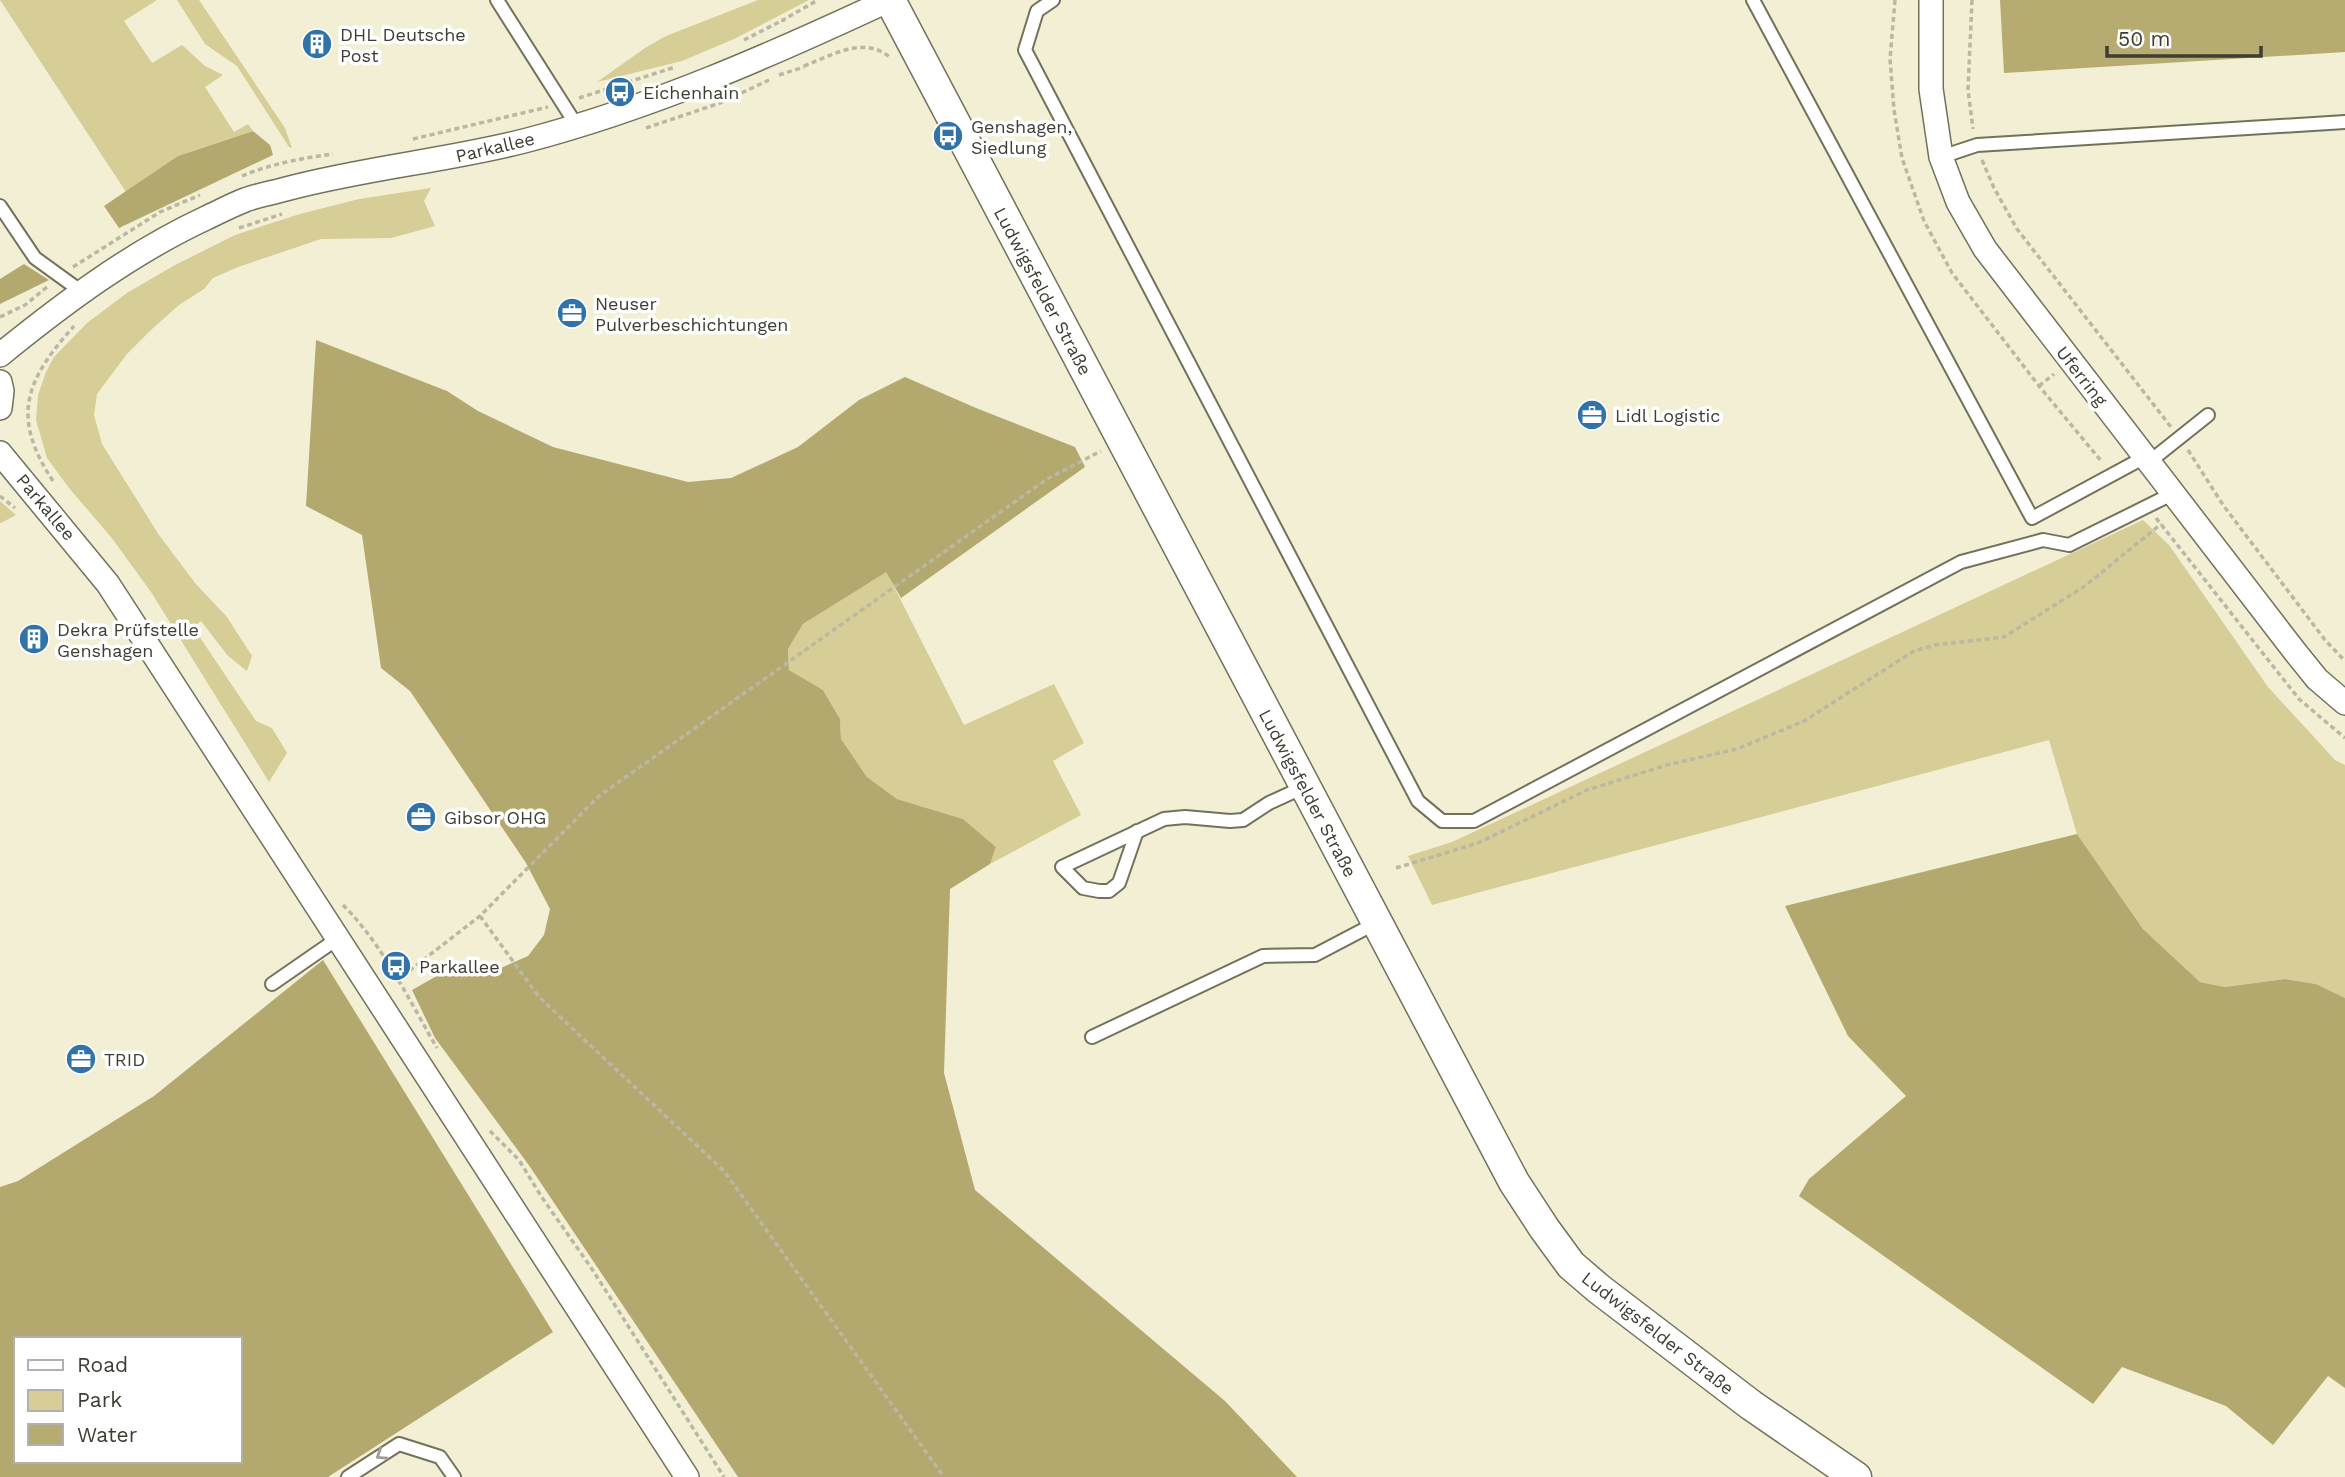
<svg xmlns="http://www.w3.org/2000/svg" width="2345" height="1477" viewBox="0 0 2345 1477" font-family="'Work Sans',sans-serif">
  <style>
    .green { fill: #d6cd97 }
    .forest { fill: #b3a96f; fill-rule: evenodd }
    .water { fill: #b6ac71 }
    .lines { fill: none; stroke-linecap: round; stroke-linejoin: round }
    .service-casing { stroke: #74715a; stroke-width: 16 }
    .minor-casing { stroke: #74715a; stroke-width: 26 }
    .tertiary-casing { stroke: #74715a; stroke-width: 33 }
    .path { stroke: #bab7a2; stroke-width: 3.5; stroke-dasharray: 5 3.5; stroke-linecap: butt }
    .service { stroke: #fff; stroke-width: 12 }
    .minor { stroke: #fff; stroke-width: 23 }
    .tertiary { stroke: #fff; stroke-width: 30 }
    .oneway { stroke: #9e9e98 }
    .labels { text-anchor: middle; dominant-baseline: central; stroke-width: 7; stroke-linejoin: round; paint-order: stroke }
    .poi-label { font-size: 18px; fill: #3e3d32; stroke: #fff; text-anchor: start }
    .street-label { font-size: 18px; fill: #3e3d32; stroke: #fff }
  </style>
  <rect width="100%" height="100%" fill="#f3efd5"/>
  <g class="green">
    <polygon points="0,0 157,0 124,21 152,63 182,45 205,66 223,75 205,87 234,132 248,124 253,131 178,156 126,192"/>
    <polygon points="177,0 199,0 285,128 292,148 289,147 237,66 205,44"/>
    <polygon points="758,0 809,0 734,39 682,61 597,82 645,48 666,36"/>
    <polygon points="431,188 424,201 435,226 391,238 321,239 238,267 213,278 204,289 179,305 152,329 127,354 97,394 94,415 102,444 159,535 195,583 227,617 252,656 247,671 228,656 201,621 193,627 256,721 272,728 287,753 269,782 151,592 111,537 69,488 47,458 36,420 38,395 46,372 54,357 87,323 127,293 175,265 235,235 300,214 359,199"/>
    <polygon points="0,501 16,515 1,523 0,523"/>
    <polygon points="2143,520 2169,545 2268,687 2335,760 2345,765 2345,998 2316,984 2285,979 2225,987 2200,982 2143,929 2077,834 2049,740 1432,905 1408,856 1452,842"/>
    <polygon points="886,571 964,725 1054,684 1084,743 1053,761 1081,815 990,864 996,847 963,819 897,799 867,777 841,739 840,719 823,690 789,670 788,649 803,624"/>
  </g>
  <g class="forest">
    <polygon points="253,131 270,145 273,155 119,228 104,206 178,156"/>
    <polygon points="24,264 49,280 0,304 0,279"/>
    <polygon points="316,340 447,391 478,411 553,447 688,482 731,478 798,447 859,400 905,377 976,408 1075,447 1085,467 901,598 886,572 803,624 788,649 789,670 823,690 840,719 841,739 867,777 897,799 963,819 996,847 990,864 950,889 944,1073 975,1190 1225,1401 1297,1477 738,1477 528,1164 435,1038 412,990 442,973 496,970 528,956 544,935 550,909 526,863 410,691 381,668 362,535 306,506"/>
    <polygon points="2077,834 2143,929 2200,982 2225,987 2285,979 2316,984 2345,998 2345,1388 2328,1376 2273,1445 2226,1406 2122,1367 2093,1404 1799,1196 1809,1179 1906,1096 1848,1036 1785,906"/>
    <path d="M 323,960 L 553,1332 L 328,1477 L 0,1477 L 0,1187 L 18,1181 L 154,1096 ZM 16,1339 L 240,1339 L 240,1461 L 16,1461 Z"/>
  </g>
  <polygon class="water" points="2000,0 2345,0 2345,52 2004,73"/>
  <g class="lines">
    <g class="service-casing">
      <g id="service">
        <polyline points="497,0 577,126"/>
        <polyline points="1053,0 1037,11 1025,50 1418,801 1442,821 1474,821 1961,562 2043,540 2069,545 2174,493"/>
        <polyline points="1753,0 2032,518 2145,457"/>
        <polyline points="1941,157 1977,145 2345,122"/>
        <polyline points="0,206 35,258 82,292"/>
        <polyline points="2149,462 2208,415"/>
        <polyline points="1137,831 1119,883 1109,891 1099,891 1083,888 1062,867 1164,819 1185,817 1230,821 1243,820 1269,803 1304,787"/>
        <polyline points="272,984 337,939"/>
        <polyline points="1092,1037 1263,956 1315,955 1376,923"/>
        <polyline points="348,1477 399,1444 440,1457 454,1477"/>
      </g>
    </g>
    <g class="minor-casing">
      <g id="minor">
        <polyline points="1931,0 1931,89 1941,157 1958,202 1985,249 2296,653 2317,679 2345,703"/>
        <path d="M 0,355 C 64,303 131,253 206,218 C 219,212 232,205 245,200 C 258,195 272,193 286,189 C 364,168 445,161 524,141 C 651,108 771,55 889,0"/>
        <polyline points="0,382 2,391 0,408"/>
        <polyline points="0,453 108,584 687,1477"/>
      </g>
    </g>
    <g class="tertiary-casing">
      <polyline id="tertiary" points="890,0 1514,1182 1544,1228 1571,1265 1599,1289 1751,1405 1856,1477"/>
    </g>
    <g class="path">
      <polyline points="1895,0 1890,59 1894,110 1902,158 1924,221 1952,273 2039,386 2102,462"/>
      <polyline points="1972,0 1968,90 1973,129"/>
      <polyline points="783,22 783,20 818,0"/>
      <polyline points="744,40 783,20"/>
      <path d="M 804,66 C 833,55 864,35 891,58"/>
      <polyline points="779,75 804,67"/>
      <polyline points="579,98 675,67"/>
      <polyline points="646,128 720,103 769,80"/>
      <polyline points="413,139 548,107"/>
      <polyline points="1982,160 1994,188 2017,229 2171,427"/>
      <path d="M 242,176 C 270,164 303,158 333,154"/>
      <polyline points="239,228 282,214"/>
      <polyline points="73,267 160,212 200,195"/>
      <polyline points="0,317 25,305 47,287"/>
      <polyline points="2039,386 2054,374"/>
      <polyline points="2188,450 2223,505 2325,640 2345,661"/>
      <path d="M 53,481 C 10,416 26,380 74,326"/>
      <polyline points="0,496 15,508"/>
      <polyline points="2156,518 2299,699 2345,738"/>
      <polyline points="1396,868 1478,843 1587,790 1667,765 1737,749 1804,721 1914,651 1935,645 2004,637 2085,586 2161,524"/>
      <path d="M 343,905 C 383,945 409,1000 437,1048"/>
      <polyline points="480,916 539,997 724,1171 944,1477"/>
      <polyline points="396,981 480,916 599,796 1047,479 1101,451"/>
      <polyline points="490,1131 519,1160 541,1196 592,1269 724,1477"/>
    </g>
    <use href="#service" class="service"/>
    <use href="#minor" class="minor"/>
    <use href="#tertiary" class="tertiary"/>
  </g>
  <defs><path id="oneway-chevron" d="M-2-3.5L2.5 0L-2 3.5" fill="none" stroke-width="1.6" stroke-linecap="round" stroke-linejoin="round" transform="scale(1.75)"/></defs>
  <use class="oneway" href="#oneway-chevron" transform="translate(381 1455) rotate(147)"/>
  <defs>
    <g id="building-disc" transform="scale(1.575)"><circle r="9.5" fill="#3172a8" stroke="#fff"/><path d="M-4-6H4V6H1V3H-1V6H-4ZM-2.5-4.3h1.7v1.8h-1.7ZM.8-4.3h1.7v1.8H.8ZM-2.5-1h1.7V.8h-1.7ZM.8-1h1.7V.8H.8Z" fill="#fff"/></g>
    <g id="bus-disc" transform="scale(1.575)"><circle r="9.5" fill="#3172a8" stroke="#fff"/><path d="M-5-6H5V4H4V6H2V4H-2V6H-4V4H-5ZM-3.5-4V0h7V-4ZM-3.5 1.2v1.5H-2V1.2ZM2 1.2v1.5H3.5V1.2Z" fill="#fff"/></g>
    <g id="office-disc" transform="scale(1.575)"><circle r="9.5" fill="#3172a8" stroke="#fff"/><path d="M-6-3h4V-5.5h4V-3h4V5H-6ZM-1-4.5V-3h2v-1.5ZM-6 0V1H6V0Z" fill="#fff"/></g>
  </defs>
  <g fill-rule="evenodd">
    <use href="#building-disc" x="317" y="44"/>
    <use href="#bus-disc" x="620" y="92"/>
    <use href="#bus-disc" x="948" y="136"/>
    <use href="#office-disc" x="572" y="313"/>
    <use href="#office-disc" x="1592" y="415"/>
    <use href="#building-disc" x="34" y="639"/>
    <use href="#office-disc" x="421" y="817"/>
    <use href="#bus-disc" x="396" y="966"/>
    <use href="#office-disc" x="81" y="1059"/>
  </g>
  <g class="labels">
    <g class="poi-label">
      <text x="340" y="34">DHL Deutsche<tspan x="340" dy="21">Post</tspan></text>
      <text x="643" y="92">Eichenhain</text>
      <text x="971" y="126">Genshagen,<tspan x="971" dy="21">Siedlung</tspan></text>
      <text x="595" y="303">Neuser<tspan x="595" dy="21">Pulverbeschichtungen</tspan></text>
      <text x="1615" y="415">Lidl Logistic</text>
      <text x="57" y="629">Dekra Prüfstelle<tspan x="57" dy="21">Genshagen</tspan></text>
      <text x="444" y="817">Gibsor OHG</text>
      <text x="419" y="966">Parkallee</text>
      <text x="104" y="1059">TRID</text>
    </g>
    <g class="street-label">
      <text transform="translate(495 147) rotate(-13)">Parkallee</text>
      <text transform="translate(1043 291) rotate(62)">Ludwigsfelder Straße</text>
      <text transform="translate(2082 376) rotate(52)">Uferring</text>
      <text transform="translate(46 507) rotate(50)">Parkallee</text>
      <text transform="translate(1308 793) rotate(62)">Ludwigsfelder Straße</text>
      <text transform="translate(1658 1333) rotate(38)">Ludwigsfelder Straße</text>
    </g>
  </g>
  <rect x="14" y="1337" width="228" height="126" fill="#ffffff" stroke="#b2b1ad" stroke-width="2"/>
  <rect x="28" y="1360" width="35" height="10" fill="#ffffff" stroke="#b2b1ad" stroke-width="2"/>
  <text x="77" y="1372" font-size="21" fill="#3e3d32">Road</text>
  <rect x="28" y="1390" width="35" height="21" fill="#d6cd97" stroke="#b2b1ad" stroke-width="2"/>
  <text x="77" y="1407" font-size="21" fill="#3e3d32">Park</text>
  <rect x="28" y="1424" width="35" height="21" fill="#b6ac71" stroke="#b2b1ad" stroke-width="2"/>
  <text x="77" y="1442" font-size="21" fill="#3e3d32">Water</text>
  <path d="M2107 46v10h154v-10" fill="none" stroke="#3e3d32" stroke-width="3.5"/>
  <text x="2118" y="46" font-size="21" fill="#3e3d32" stroke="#ffffff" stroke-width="5" paint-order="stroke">50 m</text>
</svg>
